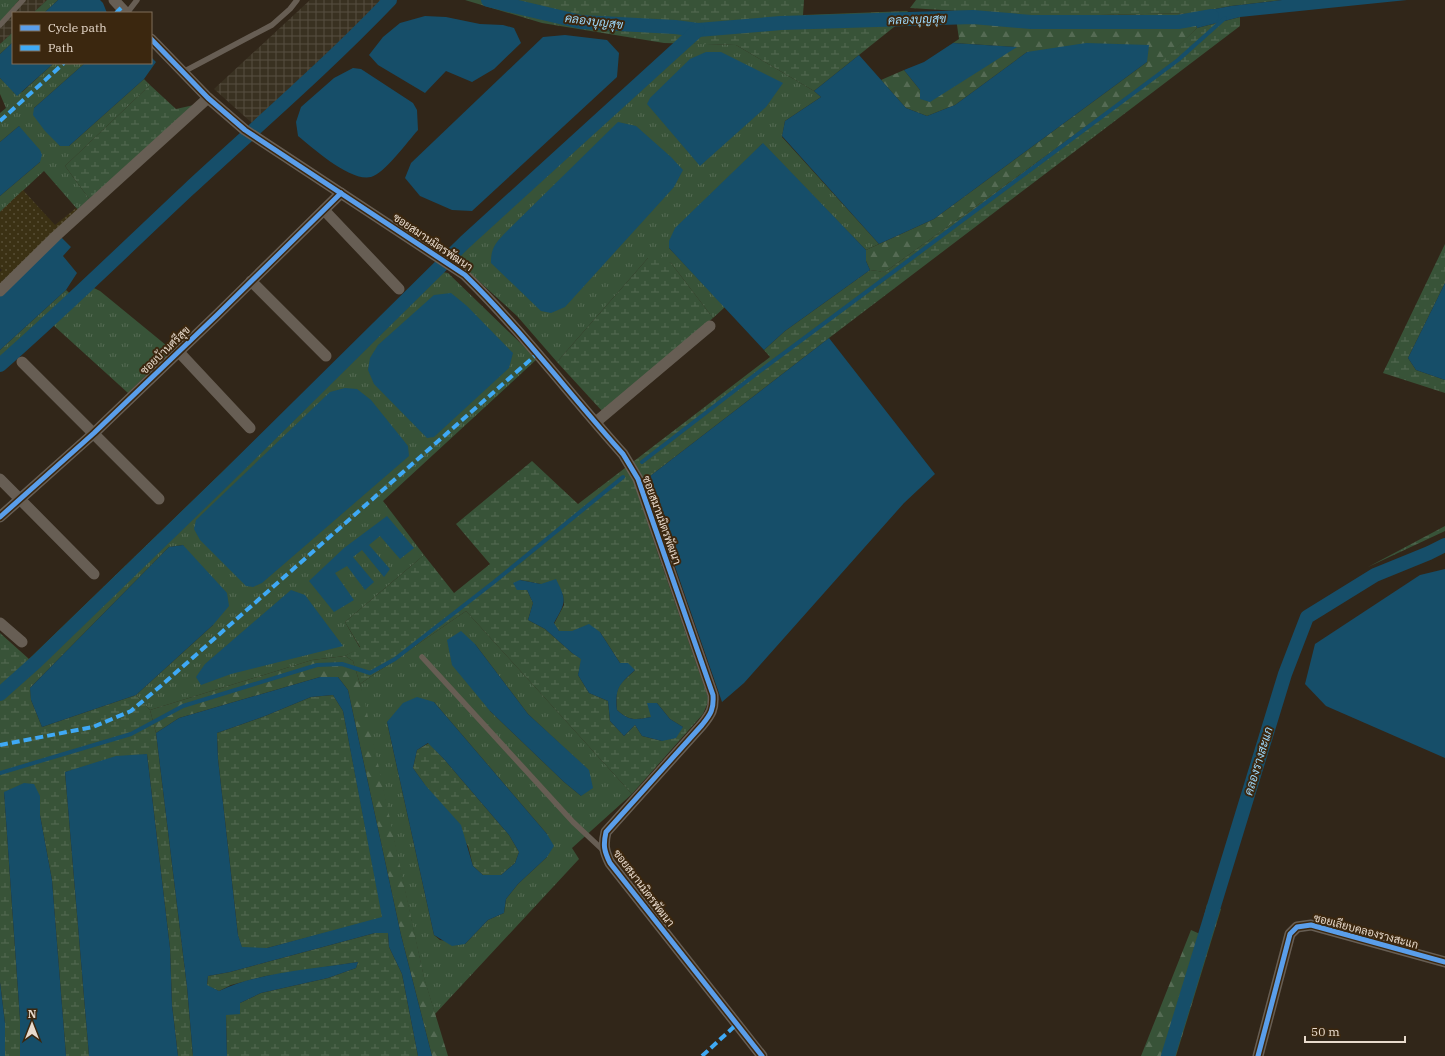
<svg xmlns="http://www.w3.org/2000/svg" width="1445" height="1056" viewBox="0 0 1445 1056" font-family="'IBM Plex Serif',Sarabun,serif">
  <style>
    .industrial { fill: url(#industrial-grid) }
    .grass { fill: url(#grass-tufts); fill-rule: evenodd }
    .forest { fill: url(#forest-firs) }
    .wetland { fill: url(#wetland-marsh); fill-rule: evenodd }
    .sand { fill: url(#sand-dots) }
    .water { fill: #164e69; fill-rule: evenodd }
    .lines { fill: none; stroke-linecap: round; stroke-linejoin: round }
    .stream { stroke: #164e69; stroke-width: 4 }
    .canal { stroke: #164e69; stroke-width: 14 }
    .lane { stroke: #675e54; stroke-width: 5.5 }
    .street { stroke: #675e54; stroke-width: 11 }
    .quiet { stroke: #3fa9f5; stroke-width: 4; stroke-dasharray: 8 4; stroke-linecap: butt }
    .cycleway-casing { stroke: #3b270f; stroke-width: 8 }
    .cycleway { stroke: #5a9eea; stroke-width: 5 }
    .labels { text-anchor: middle; dominant-baseline: central; stroke-width: 4; stroke-linejoin: round; paint-order: stroke }
    .street-label { font-size: 11px; fill: #e8dacc; stroke: #3b270f }
    .water-label { font-size: 12px; font-style: italic; fill: #9cd7fa; stroke: #3b270f }
  </style>
  <defs>
    <pattern id="industrial-grid" width="8" height="8" patternUnits="userSpaceOnUse"><rect width="8" height="8" fill="#393121"/><path d="M0 4h8M4 0v8" fill="none" stroke="#564e40"/></pattern>
    <pattern id="grass-tufts" width="24" height="20" patternUnits="userSpaceOnUse"><rect width="24" height="20" fill="#385338"/><path d="M3 7l-1-3M5 7V3M7 7l1-3M15 17l-1-3M17 17v-4M19 17l1-3" fill="none" stroke="#556b54"/></pattern>
    <pattern id="forest-firs" width="22" height="20" patternUnits="userSpaceOnUse"><rect width="22" height="20" fill="#385338"/><path d="M5 1l3.5 6h-7zM16 11l3.5 6h-7z" fill="#556b54"/></pattern>
    <pattern id="wetland-marsh" width="20" height="14" patternUnits="userSpaceOnUse"><rect width="20" height="14" fill="#385338"/><path d="M1 5h8M5 5V1M11 12h8M15 12V8" fill="none" stroke="#556b54"/></pattern>
    <pattern id="sand-dots" width="8" height="8" patternUnits="userSpaceOnUse"><rect width="8" height="8" fill="#3b3114"/><path d="M2 2h.1M6 6h.1" fill="none" stroke="#574e35" stroke-width="1.8" stroke-linecap="round"/></pattern>
  </defs>
  <rect width="100%" height="100%" fill="#312619"/>
  <g class="industrial">
    <polygon points="0,0 47,0 33,13 13,13 13,32 0,44"/>
    <polygon points="310,0 387,0 252,123 214,89"/>
  </g>
  <g class="grass">
    <polygon points="0,0 19,0 0,22"/>
    <polygon points="47,0 58,0 44,13 33,13"/>
    <polygon points="13,32 13,42 0,54 0,44"/>
    <polygon points="677,43 736,45 814,91 821,97 785,121 782,137 879,244 866,250 762,144 669,248 725,307 713,318 671,263 648,258 557,362 517,316 448,253"/>
    <polygon points="54,63 85,63 34,108 60,146 69,146 144,79 150,85 65,166 90,200 78,210 44,171 0,212 0,196 40,162 19,126 0,142 0,113 6,108 0,94 0,78 12,89 14,93 22,92"/>
    <polygon points="431,270 448,273 537,359 383,501 424,555 345,622 360,648 345,656 312,660 150,710 136,695 213,625 183,545 169,547 30,688 29,659"/>
    <polygon points="90,286 100,291 172,350 128,393 52,324 4,368 0,363 0,350 66,290 77,300"/>
    <path d="M 466,611 L 632,794 L 572,848 L 579,859 L 435,1014 L 424,978 L 360,684 ZM 475,644 L 528,714 L 588,770 L 581,796 L 564,782 L 490,711 ZM 434,702 L 547,834 L 547,857 L 518,884 L 506,899 L 504,913 L 488,920 L 465,944 L 440,940 L 434,935 L 387,722 Z"/>
  </g>
  <g class="forest">
    <polygon points="955,11 1022,15 1098,15 1193,13 1197,28 1160,64 1160,73 885,272 870,270 866,261 866,250 934,219 1147,62 1027,52 955,105 927,116 906,108 881,80 904,70 920,90 1016,47 953,43 959,39"/>
    <polygon points="345,656 353,661 363,694 424,977 448,1056 432,1056 401,935 348,690 338,677 320,677 179,718 156,733 150,710 312,660"/>
    <polygon points="1207,904 1221,909 1176,1056 1141,1056 1191,930 1200,934"/>
  </g>
  <g class="wetland">
    <polygon points="465,0 804,0 803,15 908,11 899,23 814,91 736,45 664,43 542,23"/>
    <polygon points="916,0 1282,0 1231,6 1193,13 1098,15 1022,15 910,8"/>
    <path d="M 1240,17 L 1240,26 L 829,338 L 645,480 L 635,485 L 658,554 L 709,700 L 703,714 L 632,794 L 466,611 L 360,684 L 353,661 L 345,656 L 360,647 L 345,622 L 424,555 L 454,593 L 490,564 L 456,524 L 532,461 L 578,504 L 770,357 L 764,350 L 785,331 L 870,270 L 885,272 L 1160,73 L 1159,64 L 1197,28 ZM 520,580 L 541,584 L 563,594 L 564,605 L 554,624 L 559,631 L 600,632 L 620,663 L 635,670 C 619,686 615,684 617,710 C 629,721 635,720 651,717 L 657,703 L 670,719 L 683,727 L 662,741 L 642,736 L 635,725 L 624,736 L 610,721 L 608,701 L 589,693 L 578,675 L 582,659 L 572,653 L 545,629 L 528,620 L 533,603 L 527,590 Z"/>
    <polygon points="150,85 176,109 194,105 90,200 65,166"/>
    <polygon points="1445,244 1445,283 1408,358 1416,370 1445,380 1445,393 1383,373"/>
    <polygon points="659,256 671,263 713,318 602,411 557,362 648,258"/>
    <polygon points="1445,526 1445,531 1368,567"/>
    <polygon points="0,633 29,659 31,700 42,727 136,695 150,710 156,733 187,987 193,1056 178,1056 172,1005 170,948 147,754 65,772 89,1056 66,1056 52,880 40,815 40,796 4,792 20,1019 20,1056 5,1056 5,1023 0,982"/>
    <polygon points="333,695 343,711 383,918 267,948 242,948 238,935 218,759 217,733 265,716 311,697"/>
    <polygon points="429,743 443,758 509,835 519,852 515,863 501,875 483,875 473,866 468,846 413,768 417,750"/>
    <polygon points="375,933 388,933 389,947 402,974 418,1056 227,1056 226,1015 240,1003 261,993 328,978 356,968 358,962 266,976 231,985 219,991 207,986 208,976 230,972"/>
  </g>
  <polygon class="sand" points="23,190 55,225 76,208 78,210 0,297 0,272 2,270 0,268 0,212"/>
  <g class="water">
    <polygon points="58,0 100,0 103,3 107,13 44,13"/>
    <polygon points="1282,0 1407,0 1240,17 1197,28 1193,13 1231,6"/>
    <polygon points="425,16 446,17 480,24 503,25 514,28 521,43 494,69 472,82 446,71 425,93 378,65 369,55 383,37 400,23"/>
    <polygon points="565,35 607,40 619,53 617,77 472,211 452,210 420,196 405,178 411,163 543,37"/>
    <polygon points="13,42 13,63 54,63 17,96 0,78 0,54"/>
    <polygon points="953,43 1017,47 930,102 920,99 920,90 904,70 924,62"/>
    <polygon points="1086,43 1149,45 1147,62 934,219 879,244 782,136 785,121 821,97 814,91 859,55 906,108 927,116 955,105 1027,52"/>
    <polygon points="706,52 721,52 783,83 766,107 700,166 647,104 650,98 690,59"/>
    <polygon points="151,57 156,62 144,79 69,146 60,146 45,131 33,115 34,108 85,63 151,63"/>
    <path d="M 353,68 L 361,69 L 413,103 L 417,110 L 418,130 C 408,141 384,174 371,177 C 350,182 313,148 298,136 L 296,122 L 301,107 L 334,78 Z"/>
    <path d="M 618,122 L 636,126 L 671,157 L 683,170 L 674,187 L 565,307 L 551,313 L 541,311 L 491,263 C 491,248 495,244 504,234 Z"/>
    <polygon points="19,126 40,150 42,155 40,162 0,196 0,142"/>
    <polygon points="763,143 866,250 866,261 870,270 785,331 764,350 669,248 669,241 675,228"/>
    <polygon points="61,237 71,247 63,256 77,273 66,290 0,350 0,296"/>
    <polygon points="1445,283 1445,380 1416,370 1408,358"/>
    <polygon points="451,293 467,306 513,353 509,368 434,437 427,438 374,384 368,370 370,358 378,345 434,295"/>
    <polygon points="829,338 935,474 904,503 744,683 722,702 645,480"/>
    <polygon points="345,388 357,389 371,400 408,446 409,456 262,583 253,587 246,586 200,540 194,529 196,520 330,392"/>
    <polygon points="387,516 414,548 400,559 380,536 369,545 390,569 384,577 362,550 353,557 374,582 365,590 347,566 335,573 354,600 334,612 309,581 344,548"/>
    <polygon points="183,545 227,593 229,606 213,625 136,695 42,727 31,700 30,688 169,547"/>
    <polygon points="1445,569 1445,758 1326,706 1305,684 1315,644 1420,575"/>
    <path d="M 556,579 C 567,601 566,602 554,623 L 559,631 L 572,631 L 589,624 L 600,632 L 620,663 L 628,663 L 635,670 C 619,685 615,687 617,710 C 629,721 635,720 651,717 L 647,703 L 657,703 L 670,719 L 683,727 L 676,738 L 662,741 L 642,736 L 635,725 L 624,736 L 610,721 L 608,701 L 589,693 L 578,675 L 581,659 L 572,653 L 545,629 L 528,620 L 533,603 L 527,590 L 517,590 L 513,583 L 520,580 L 541,584 Z"/>
    <polygon points="291,590 305,595 343,646 231,674 201,685 196,677 205,664"/>
    <polygon points="461,631 475,644 528,714 589,770 593,788 581,796 564,782 490,711 452,665 447,640"/>
    <path d="M 320,677 L 338,677 L 348,690 L 401,935 L 432,1056 L 418,1056 L 402,974 L 389,947 L 388,933 L 375,933 L 230,972 L 208,976 L 207,985 L 219,991 C 258,972 315,969 358,962 L 356,968 L 328,978 L 261,993 L 240,1003 L 240,1014 L 226,1015 L 227,1056 L 193,1056 L 187,987 L 156,733 L 179,718 ZM 333,695 L 343,711 L 382,917 L 267,948 L 242,947 L 238,935 L 218,759 L 217,733 L 265,716 L 311,697 Z"/>
    <path d="M 417,697 L 434,702 L 547,834 L 554,846 L 547,857 L 518,884 L 506,899 L 504,913 L 488,920 L 465,944 L 452,946 L 434,935 L 387,722 L 403,703 ZM 428,743 L 443,758 L 509,835 L 519,852 L 515,863 L 501,875 L 483,875 L 473,866 L 461,825 L 426,786 L 413,768 L 417,750 Z"/>
    <polygon points="147,754 170,948 172,1005 178,1056 89,1056 65,772 116,756"/>
    <polygon points="24,783 34,784 40,796 40,815 52,880 66,1056 20,1056 20,1019 4,792"/>
    <polygon points="0,982 5,1023 5,1056 0,1056"/>
  </g>
  <g class="lines">
    <g class="stream">
      <polyline points="642,462 760,371 1178,60 1225,18"/>
      <polyline points="0,773 131,734 183,706 317,665 342,664 370,673 395,659 494,582 623,477"/>
    </g>
    <g class="canal">
      <polyline points="488,0 581,22 675,27 698,30 781,23 973,17 1031,22 1178,22 1212,16"/>
      <path d="M 0,365 C 64,309 125,249 188,190 C 256,127 326,67 390,0"/>
      <polyline points="0,694 36,662 226,478 465,242 698,30"/>
      <polyline points="1168,1056 1285,674 1307,617 1375,575 1429,553 1445,545"/>
    </g>
    <g class="lane">
      <polyline points="127,13 137,0"/>
      <polyline points="0,25 23,0"/>
      <polyline points="183,72 272,25 290,9 297,0"/>
      <polyline points="422,657 573,822 605,852"/>
    </g>
    <g class="street">
      <polyline points="114,0 126,13"/>
      <path d="M 151,39 L 208,98 L 245,130 L 465,275 C 522,331 570,395 623,454 L 638,479 L 713,695 C 714,709 711,714 702,725 L 606,832 C 603,845 604,851 610,863 L 762,1056"/>
      <polyline points="324,210 399,289"/>
      <polyline points="251,281 326,356"/>
      <polyline points="0,291 56,236 208,98"/>
      <polyline points="178,351 250,428"/>
      <polyline points="22,362 159,499"/>
      <polyline points="596,422 710,326"/>
      <polyline points="0,479 94,574"/>
      <polyline points="0,517 94,433 218,314 341,193"/>
      <polyline points="0,623 22,642"/>
      <polyline points="1258,1056 1290,934 1297,927 1311,925 1445,962"/>
    </g>
    <g class="quiet">
      <polyline points="116,13 121,8"/>
      <polyline points="0,121 64,63"/>
      <polyline points="0,745 93,727 131,711 163,684 538,353"/>
      <polyline points="702,1056 737,1024"/>
    </g>
    <g class="cycleway-casing">
      <g id="cycleway">
        <path d="M 151,39 L 208,98 L 245,130 L 465,275 C 522,331 570,395 623,454 L 638,479 L 713,695 C 714,709 711,714 702,725 L 606,832 C 603,845 604,851 610,863 L 762,1056"/>
        <polyline points="0,517 94,433 218,314 341,193"/>
        <polyline points="1258,1056 1290,934 1297,927 1311,925 1445,962"/>
      </g>
    </g>
    <use href="#cycleway" class="cycleway"/>
  </g>
  <g class="labels">
    <g class="street-label">
      <text transform="translate(433 242) rotate(34)">ซอยสมานมิตรพัฒนา</text>
      <text transform="translate(165 350) rotate(-44)">ซอยบ้านศรีสุข</text>
      <text transform="translate(662 520) rotate(70)">ซอยสมานมิตรพัฒนา</text>
      <text transform="translate(644 888) rotate(53)">ซอยสมานมิตรพัฒนา</text>
      <text transform="translate(1366 931) rotate(15)">ซอยเลียบคลองรางสะแก</text>
    </g>
    <g class="water-label">
      <text transform="translate(917 19) rotate(-2)">คลองบุญสุข</text>
      <text transform="translate(594 21) rotate(7)">คลองบุญสุข</text>
      <text transform="translate(1258 761) rotate(-73)">คลองรางสะแก</text>
    </g>
  </g>
  <rect x="12" y="12" width="140" height="52" fill="#3b270f" stroke="#806f5b"/>
  <rect x="20" y="25" width="20" height="6" fill="#5a9eea" stroke="#806f5b"/>
  <text x="48" y="32" font-size="12" fill="#e8dacc">Cycle path</text>
  <rect x="20" y="45" width="20" height="6" fill="#3fa9f5" stroke="#806f5b"/>
  <text x="48" y="52" font-size="12" fill="#e8dacc">Path</text>
  <g transform="translate(32 1024)" stroke="#3b270f" stroke-width="3" paint-order="stroke">
  <path d="M0-3L7 15L0 10L-7 15Z" fill="#e8dacc"/>
  <text y="-6" font-size="11" font-weight="bold" text-anchor="middle" fill="#e8dacc">N</text>
  </g>
  <path d="M1305 1036v6h100v-6" fill="none" stroke="#e8dacc" stroke-width="2"/>
  <text x="1311" y="1036" font-size="12" fill="#e8dacc" stroke="#3b270f" stroke-width="3" paint-order="stroke">50 m</text>
</svg>
